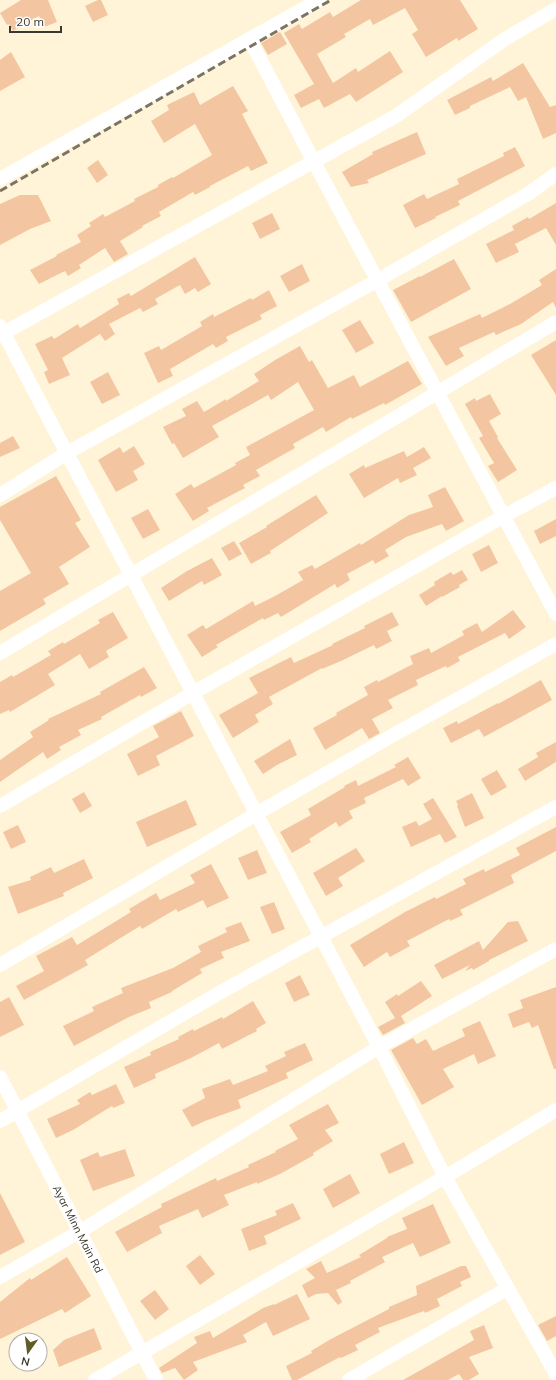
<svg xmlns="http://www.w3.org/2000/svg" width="556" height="1380" viewBox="0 0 556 1380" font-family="Mulish,sans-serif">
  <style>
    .building { fill: #f3c6a1 }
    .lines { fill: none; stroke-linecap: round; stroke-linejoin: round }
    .minor { stroke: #fff; stroke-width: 14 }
    .rail { stroke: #7b7464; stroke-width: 3; stroke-dasharray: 8 4; stroke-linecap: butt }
    .labels { text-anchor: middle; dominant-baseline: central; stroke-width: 4; stroke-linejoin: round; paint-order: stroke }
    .street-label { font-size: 11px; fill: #3d382d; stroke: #fff }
  </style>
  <rect width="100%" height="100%" fill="#fff4d7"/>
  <g class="building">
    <polygon points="21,0 48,0 57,22 44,27 39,16 13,31 9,24 7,25 0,13"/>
    <polygon points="98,0 101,0 108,15 93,22 85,6"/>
    <polygon points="361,0 460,0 478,29 458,41 457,38 426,57 412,34 418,30 405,8 373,25 370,19 344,34 346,37 317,54 329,76 333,83 356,68 358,72 390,51 403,72 356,102 350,94 324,108 319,99 301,108 294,95 314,84 284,33 299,24 302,29 330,12 333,17"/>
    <polygon points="280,32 287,44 268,55 261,43"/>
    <polygon points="11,52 25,77 0,91 0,60"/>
    <polygon points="523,63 550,107 556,105 556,133 543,139 526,97 518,101 510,87 470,106 470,108 455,115 447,100 491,77 493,81"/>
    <polygon points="233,86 248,111 242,114 268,163 251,171 248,166 210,186 210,187 195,195 193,192 159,212 161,216 142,226 143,227 120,241 128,254 114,262 105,248 79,265 81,268 68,276 65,271 39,284 30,270 57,256 56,255 81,242 77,235 91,226 89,223 103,214 105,217 135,201 134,199 158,187 158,185 172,177 173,178 212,155 195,124 164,143 151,121 169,110 167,105 194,92 200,105"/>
    <polygon points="417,132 426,154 367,180 369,183 351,187 342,172 373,154 372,152"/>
    <polygon points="515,147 525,166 458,201 460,205 435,217 436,218 415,228 403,205 424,194 427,199 459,184 457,179 504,156 503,153"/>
    <polygon points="98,160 108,175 97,183 87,168"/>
    <polygon points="20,195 38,195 51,221 30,229 0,245 0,204"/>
    <polygon points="556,203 556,245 546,228 515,244 519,252 496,263 486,244 514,230 512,226 528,217 529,219"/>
    <polygon points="272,213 280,229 260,239 252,223"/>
    <polygon points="195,257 211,284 198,292 195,288 185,294 180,285 155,299 158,304 143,312 140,308 109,324 115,334 105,341 100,334 62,358 70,375 49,384 44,372 48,370 35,344 52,336 54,339 78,324 80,328 119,304 117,299 129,293 131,296"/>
    <polygon points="454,259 471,289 411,322 393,290 420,276 420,277"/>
    <polygon points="302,264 310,281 289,292 280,276"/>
    <polygon points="556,269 556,308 553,302 521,324 496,335 494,332 459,348 464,356 446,366 428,337 480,314 482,318 510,304 542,285 539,280"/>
    <polygon points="269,290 277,306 260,315 262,319 226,337 228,341 216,348 213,344 170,369 173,376 158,383 144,353 159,346 161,350 202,326 200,322 213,314 214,317 251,298 252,300"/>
    <polygon points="360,320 374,343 356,353 342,330"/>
    <polygon points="556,340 556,395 531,355"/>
    <polygon points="300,346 309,362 312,360 328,388 354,375 360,387 408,361 422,384 385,405 384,403 352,419 351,417 326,432 323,427 293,444 295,448 256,470 260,476 243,485 245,488 207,508 209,511 193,521 175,494 191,484 194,488 236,465 235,463 250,455 246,447 314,410 298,382 271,400 268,395 212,426 219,437 183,458 174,443 172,444 163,427 186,416 182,409 197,401 204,412 226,399 226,401 259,381 254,374 275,360"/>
    <polygon points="108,372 120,395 102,404 90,382"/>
    <polygon points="490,394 501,414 489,421 498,437 497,438 517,470 498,482 488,466 494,463 479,438 483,436 465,404 475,398 476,401"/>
    <polygon points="13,436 20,448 0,457 0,443"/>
    <polygon points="134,446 145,464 133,471 138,480 116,492 98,460 120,447 123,453"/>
    <polygon points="424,447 431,458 413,468 417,475 400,483 398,478 364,498 349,474 364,465 365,468 404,451 407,457"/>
    <polygon points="56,476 81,520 75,523 90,547 59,567 69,584 43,599 46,604 0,631 0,591 31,573 0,520 0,507"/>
    <polygon points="445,487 464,521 446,531 442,524 406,537 385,550 389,556 375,564 373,560 347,574 350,580 337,588 335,584 281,617 278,613 264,620 263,618 216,645 218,647 202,657 187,635 203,625 206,629 253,601 255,606 275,596 303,580 298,572 312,565 315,569 360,543 361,545 409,515 433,507 428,495"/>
    <polygon points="316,495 328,513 270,551 271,553 251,564 239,543 267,527 266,526"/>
    <polygon points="148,509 160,530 143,539 131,518"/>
    <polygon points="556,519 556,536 540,544 534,531"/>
    <polygon points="234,541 242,554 229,561 221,548"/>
    <polygon points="489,545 498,563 481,572 472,554"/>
    <polygon points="212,558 222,575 204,585 202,581 169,601 161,588 187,571"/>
    <polygon points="462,570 468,580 459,585 460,587 442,597 442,596 426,606 419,595 435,585 434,582 451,572 453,575"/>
    <polygon points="513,610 526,627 509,639 505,633 458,657 460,661 447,668 446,666 416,680 418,685 388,700 393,708 372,719 380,733 369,739 362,728 325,750 313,728 337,715 336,713 368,695 364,687 377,680 378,682 413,664 410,656 429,648 431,653 464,635 462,631 477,623 482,632"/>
    <polygon points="113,612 128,638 106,651 109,657 89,669 80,654 48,674 55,685 10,712 9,710 0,714 0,682 12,675 13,677 51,655 48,651 63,642 64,644 100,623 98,620"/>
    <polygon points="392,612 399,625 387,631 392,641 376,649 374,645 341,661 322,669 322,668 269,697 273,704 255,715 259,722 233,738 219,715 258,693 249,678 291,657 294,663 333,645 332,644 365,628 364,626"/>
    <polygon points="144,667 157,688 141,697 140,695 101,717 102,719 78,730 81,735 59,747 61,750 47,759 43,752 0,782 0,760 33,737 30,732 49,720 48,719 101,694 100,692"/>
    <polygon points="541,680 552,700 484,737 479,729 451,743 443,728 457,721 458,724 498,703 498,704"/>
    <polygon points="181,711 194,736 156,756 160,765 138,776 127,754 159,737 153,726"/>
    <polygon points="290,739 297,755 277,765 263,774 254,761"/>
    <polygon points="556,742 556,762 525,781 518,769 538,757 536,753"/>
    <polygon points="408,757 421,778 408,786 403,779 364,798 366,803 349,811 353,818 339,827 336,822 309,839 311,842 292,853 280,832 311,815 308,809 345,787 344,786 356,780 358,786 396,767 394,765"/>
    <polygon points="497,770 507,787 491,796 481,779"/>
    <polygon points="84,792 92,806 80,813 72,799"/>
    <polygon points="472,793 484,818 465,827 457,806 458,805 456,801"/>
    <polygon points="433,798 457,837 445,843 440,834 411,847 402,827 416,821 419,826 432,819 423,804"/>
    <polygon points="186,800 197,825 147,847 136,822"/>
    <polygon points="18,825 26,842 11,849 3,832"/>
    <polygon points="556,827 556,851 511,875 514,883 460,910 463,915 450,921 449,919 407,941 410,946 390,957 387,952 364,967 350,945 405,912 435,897 436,899 466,884 463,879 484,869 485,872 520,855 516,848"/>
    <polygon points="356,848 365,861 338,878 343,886 326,896 313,873"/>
    <polygon points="257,850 267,873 248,880 238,858"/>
    <polygon points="84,859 93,878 63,893 64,896 18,914 8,887 31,880 30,877 51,867 54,873"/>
    <polygon points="211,864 229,898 207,908 203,900 178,912 176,909 142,929 140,926 85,960 88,965 24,1000 16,986 44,971 36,956 72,937 77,945 131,912 129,909 156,893 160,900 195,883 190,875"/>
    <polygon points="274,902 285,929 272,934 260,907"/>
    <polygon points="518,921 528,941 489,960 489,961 473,970 472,968 465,971 470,965 442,979 434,965 479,941 483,950 508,922"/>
    <polygon points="241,922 250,941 221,952 224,958 200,969 202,973 172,991 172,992 149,1002 151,1008 129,1017 74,1046 63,1026 94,1011 92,1007 123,993 121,988 173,968 201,952 198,946 227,932 225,928"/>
    <polygon points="300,975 310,995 294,1002 285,983"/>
    <polygon points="421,981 432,996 401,1016 405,1023 383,1035 378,1027 395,1018 385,1002 397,994 398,996"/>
    <polygon points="556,987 556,1069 554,1069 538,1025 532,1028 529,1022 513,1028 508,1014 523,1008 520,1000"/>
    <polygon points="9,997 24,1025 0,1037 0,1002"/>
    <polygon points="253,1001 266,1023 256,1029 257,1031 222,1049 219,1043 191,1058 155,1074 156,1078 134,1088 124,1067 151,1055 150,1052 179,1039 178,1037 193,1029 194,1031 222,1017 223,1019"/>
    <polygon points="480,1021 496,1056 478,1064 474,1054 443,1069 454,1087 422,1105 391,1050 413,1038 417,1044 426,1039 433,1051 465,1036 462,1029"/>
    <polygon points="305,1043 313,1060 286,1073 288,1078 238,1100 241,1108 205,1121 192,1127 182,1110 205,1098 202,1089 230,1079 233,1085 268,1071 265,1066 286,1056 284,1052"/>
    <polygon points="116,1084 125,1103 113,1108 112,1106 73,1130 56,1138 47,1119 80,1104 77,1100 90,1092 92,1095"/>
    <polygon points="328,1104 339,1123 325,1130 333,1141 313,1153 314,1155 280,1174 257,1184 257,1182 224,1195 229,1205 202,1218 198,1209 159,1226 162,1233 127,1252 115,1232 162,1207 161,1204 216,1178 217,1181 249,1167 248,1165 276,1152 275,1151 298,1139 289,1125"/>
    <polygon points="404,1142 414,1163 389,1174 380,1154"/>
    <polygon points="125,1149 135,1176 93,1191 80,1160 98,1152 100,1157"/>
    <polygon points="350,1174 360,1193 333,1208 323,1189"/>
    <polygon points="0,1193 25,1242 0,1255"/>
    <polygon points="293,1203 301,1219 264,1236 267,1244 249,1251 241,1229 277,1215 275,1211"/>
    <polygon points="433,1204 451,1243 420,1257 413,1243 382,1257 385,1262 350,1281 351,1283 336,1290 342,1302 338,1305 328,1293 316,1294 308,1298 302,1285 315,1278 306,1269 321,1261 327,1273 361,1257 359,1255 387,1238 387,1237 407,1229 402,1218"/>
    <polygon points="200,1255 215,1274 200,1285 186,1266"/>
    <polygon points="67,1257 91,1296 65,1313 62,1309 0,1339 0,1302 30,1278 31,1280"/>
    <polygon points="461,1266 466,1266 471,1277 460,1282 462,1286 437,1299 440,1306 425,1313 424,1311 378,1328 380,1332 355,1345 358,1350 341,1358 340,1357 297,1380 292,1380 286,1366 312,1353 311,1351 331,1339 389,1309 389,1307 417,1295 416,1286"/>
    <polygon points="155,1290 169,1309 155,1320 140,1301"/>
    <polygon points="297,1294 310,1319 273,1336 266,1322 243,1335 247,1342 193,1362 198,1370 184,1380 175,1368 162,1373 159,1368 197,1343 194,1337 210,1331 213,1338 263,1308 274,1304 274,1305"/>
    <polygon points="556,1316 556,1336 547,1341 538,1325"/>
    <polygon points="484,1325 493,1348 469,1357 479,1374 469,1380 463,1380 459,1374 448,1380 403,1380 474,1340 470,1331"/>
    <polygon points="94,1328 102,1349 59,1367 53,1350 64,1340"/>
  </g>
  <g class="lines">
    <g class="minor">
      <polyline points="250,40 314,162 556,614"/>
      <polyline points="0,179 319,0"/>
      <polyline points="0,326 379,1047 445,1177 556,1374"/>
      <polyline points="0,335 396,116 505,39 556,9"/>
      <polyline points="0,495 67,453 378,280 528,194 556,174"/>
      <polyline points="0,653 556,322"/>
      <polyline points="0,806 193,693 504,516 556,488"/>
      <polyline points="0,965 256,814 395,734 556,644"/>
      <polyline points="0,1077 156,1380"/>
      <polyline points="0,1121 226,989 556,807"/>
      <polyline points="0,1277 79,1232 379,1047 556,949"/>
      <polyline points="95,1380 445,1177 556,1110"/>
      <polyline points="349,1380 508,1288"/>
    </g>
    <polyline class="rail" points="0,191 331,0"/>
  </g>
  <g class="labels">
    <g class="street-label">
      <text transform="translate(78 1229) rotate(63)">Ayar Minn Main Rd</text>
    </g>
  </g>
  <g transform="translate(28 1352) rotate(194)"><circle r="19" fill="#ffffff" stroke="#b1afab"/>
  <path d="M0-3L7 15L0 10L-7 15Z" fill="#605c29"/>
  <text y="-6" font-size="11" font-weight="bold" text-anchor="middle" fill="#3d382d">N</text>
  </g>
  <path d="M10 26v6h51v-6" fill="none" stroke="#3d382d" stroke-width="2"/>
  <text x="16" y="26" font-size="12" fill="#3d382d" stroke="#ffffff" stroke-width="3" paint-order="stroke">20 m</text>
</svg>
